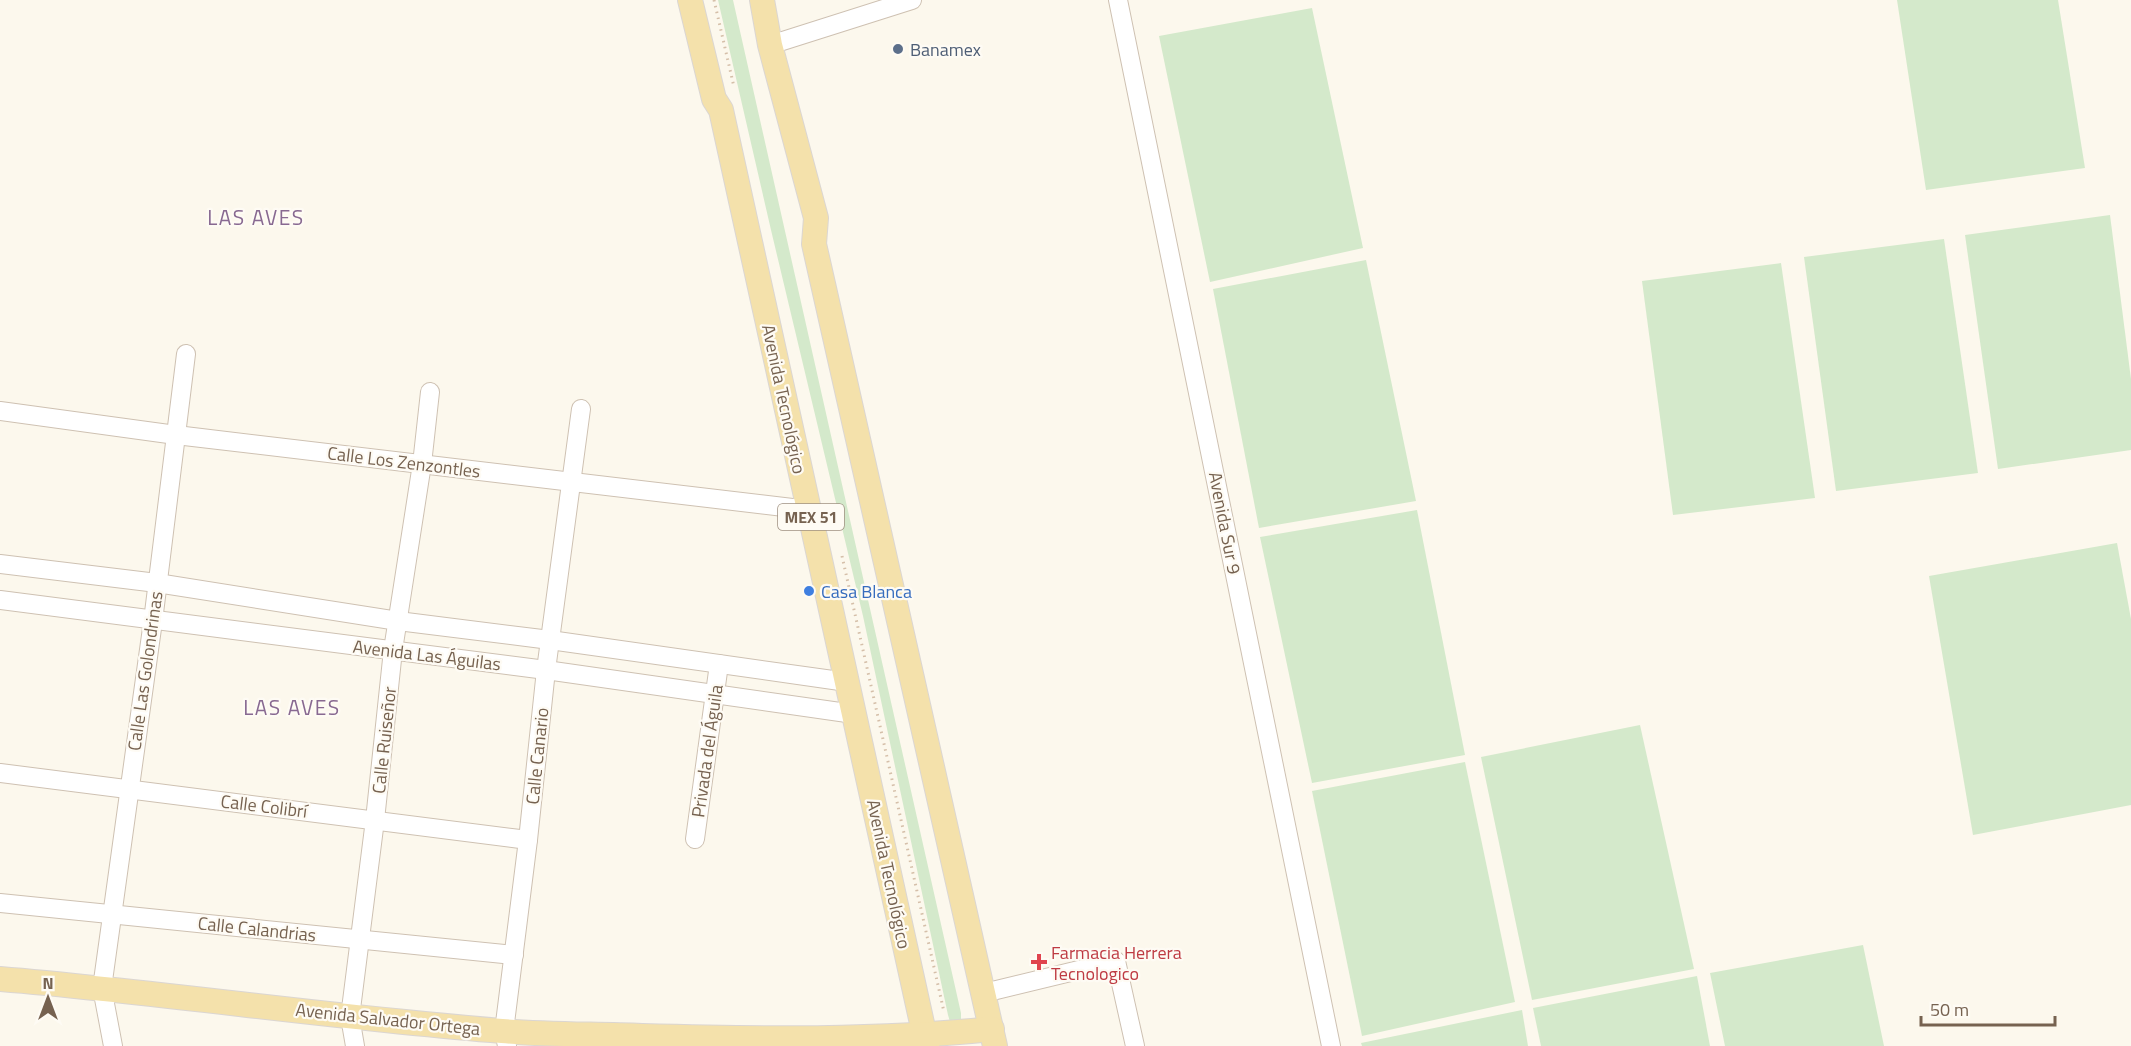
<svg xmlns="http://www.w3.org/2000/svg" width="2131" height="1046" viewBox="0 0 2131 1046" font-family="'Titillium Web',sans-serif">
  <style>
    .green { fill: #d4e9cb }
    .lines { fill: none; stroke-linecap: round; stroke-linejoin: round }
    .minor-casing { stroke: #cec1b2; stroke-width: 20 }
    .major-casing { stroke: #dbd6d2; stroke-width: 26 }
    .path { stroke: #d5bfa9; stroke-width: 3; stroke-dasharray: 1.5 4.5; stroke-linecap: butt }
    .minor { stroke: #fff; stroke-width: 18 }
    .major { stroke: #f4e1ab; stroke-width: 24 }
    .service-dot { fill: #5c6f8a; stroke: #fefbf4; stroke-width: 2 }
    .shop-dot { fill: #3f7fe0; stroke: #fefbf4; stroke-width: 2 }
    .health-dot { fill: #e0444e; stroke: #fefbf4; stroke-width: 2 }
    .labels { text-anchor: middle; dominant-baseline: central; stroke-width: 4.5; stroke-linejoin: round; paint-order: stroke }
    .shield { fill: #fefbf4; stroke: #9f9081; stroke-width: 1.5 }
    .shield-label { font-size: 16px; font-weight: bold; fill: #766250 }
    .service-label { font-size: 18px; fill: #4e5e75; stroke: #fefbf4; text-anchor: start }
    .street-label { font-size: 18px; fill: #766250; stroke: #fefbf4 }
    .shop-label { font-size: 18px; fill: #366cbe; stroke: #fefbf4; text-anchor: start }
    .health-label { font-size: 18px; fill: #be3a42; stroke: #fefbf4; text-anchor: start }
    .quarter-label { font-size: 21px; letter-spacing: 1.5px; fill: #886991; stroke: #fefbf4 }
  </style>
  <rect width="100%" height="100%" fill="#fcf8ed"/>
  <g class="green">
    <polygon points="718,0 733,0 961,1013 961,1024 951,1025 948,1015 863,616 771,230"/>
    <polygon points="1897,0 2058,0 2085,168 1926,190"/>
    <polygon points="1312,8 1363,248 1210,282 1159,36"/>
    <polygon points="2110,215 2131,379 2131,450 1998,469 1965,235"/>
    <polygon points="1944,239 1978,473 1836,491 1804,257"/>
    <polygon points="1366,260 1416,501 1259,528 1213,289"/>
    <polygon points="1781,263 1815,498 1673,515 1642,281"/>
    <polygon points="1417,510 1465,755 1312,783 1260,537"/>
    <polygon points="2117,543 2131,619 2131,805 1973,835 1929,576"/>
    <polygon points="1640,725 1694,969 1532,1000 1481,757"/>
    <polygon points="1465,762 1515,1002 1362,1036 1312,791"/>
    <polygon points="1863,945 1884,1046 1725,1046 1710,973"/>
    <polygon points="1697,976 1710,1046 1541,1046 1533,1008"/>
    <polygon points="1522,1010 1528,1046 1362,1046 1361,1043"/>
  </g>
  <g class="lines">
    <g class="minor-casing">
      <g id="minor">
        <polyline points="1118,0 1331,1046"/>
        <polyline points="770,45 912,0"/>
        <polyline points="0,411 176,435 809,510"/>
        <polyline points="0,564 157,583 398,621 550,640 847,682"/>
        <polyline points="0,600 546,670 854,714"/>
        <polyline points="0,773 528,840"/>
        <polyline points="695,839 719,664"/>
        <polyline points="0,903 514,955"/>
        <polyline points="984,993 1116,961 1135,1046"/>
        <polyline points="113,1046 102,988 153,621 186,354"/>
        <polyline points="355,1046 350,1017 375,820 393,650 422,464 430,392"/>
        <polyline points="507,1046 504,1031 528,840 546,670 581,409"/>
      </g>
    </g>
    <g class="major-casing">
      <g id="major">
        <polyline points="690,0 714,99 721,110 927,1046"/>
        <polyline points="762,0 770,45 816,218 814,244 995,1046"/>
        <path d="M 0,979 C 168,993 335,1018 502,1031 C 549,1035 596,1034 642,1036 C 759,1039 876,1041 992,1029"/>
      </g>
    </g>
    <g class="path">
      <polyline points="714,0 734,87"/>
      <polyline points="842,556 944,1012"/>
    </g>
    <use href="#minor" class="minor"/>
    <use href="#major" class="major"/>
  </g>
  <circle class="service-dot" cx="898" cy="49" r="6"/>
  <circle class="shop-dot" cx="809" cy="591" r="6"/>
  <path class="health-dot" d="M1036 953h6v6h6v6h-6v6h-6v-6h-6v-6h6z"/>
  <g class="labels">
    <rect class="shield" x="778" y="504" width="66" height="26" rx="4.5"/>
    <g class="shield-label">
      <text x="811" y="517">MEX 51</text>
    </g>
    <g class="service-label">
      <text x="910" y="49">Banamex</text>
    </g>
    <g class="street-label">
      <text transform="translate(784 399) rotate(78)">Avenida Tecnológico</text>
      <text transform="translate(404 462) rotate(7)">Calle Los Zenzontles</text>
      <text transform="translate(1225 523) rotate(79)">Avenida Sur 9</text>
      <text transform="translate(427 655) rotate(7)">Avenida Las Águilas</text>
      <text transform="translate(145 671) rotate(-82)">Calle Las Golondrinas</text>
      <text transform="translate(384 740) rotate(-84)">Calle Ruiseñor</text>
      <text transform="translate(707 751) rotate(-82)">Privada del Águila</text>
      <text transform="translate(537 756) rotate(-84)">Calle Canario</text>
      <text transform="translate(264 806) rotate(7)">Calle Colibrí</text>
      <text transform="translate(889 874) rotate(78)">Avenida Tecnológico</text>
      <text transform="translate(257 929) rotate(6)">Calle Calandrias</text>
      <text transform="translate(388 1019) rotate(6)">Avenida Salvador Ortega</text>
    </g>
    <g class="shop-label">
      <text x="821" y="591">Casa Blanca</text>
    </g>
    <g class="health-label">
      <text x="1051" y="952">Farmacia Herrera<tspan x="1051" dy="21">Tecnologico</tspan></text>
    </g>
    <g class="quarter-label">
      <text x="256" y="217">LAS AVES</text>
      <text x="292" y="707">LAS AVES</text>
    </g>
  </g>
  <g transform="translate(48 998)" stroke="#fefbf4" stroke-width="4.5" paint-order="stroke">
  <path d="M0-4.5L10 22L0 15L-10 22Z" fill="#766250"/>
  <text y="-9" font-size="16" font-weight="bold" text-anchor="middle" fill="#766250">N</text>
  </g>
  <path d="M1921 1016v9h134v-9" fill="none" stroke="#766250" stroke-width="3"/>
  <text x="1930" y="1016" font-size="18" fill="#766250" stroke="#fefbf4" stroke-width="4.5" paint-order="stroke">50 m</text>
</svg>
